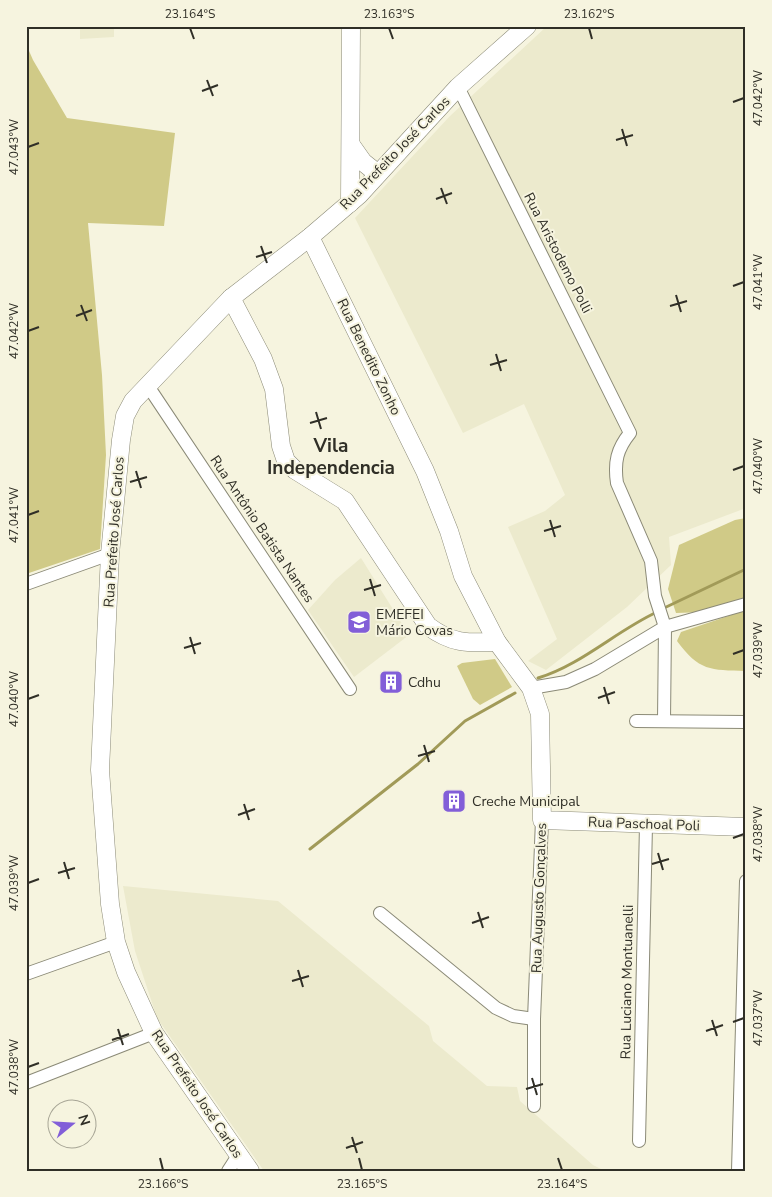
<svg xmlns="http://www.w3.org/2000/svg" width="772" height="1197" viewBox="0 0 772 1197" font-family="'Nunito Sans',sans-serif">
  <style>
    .built { fill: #eceacd }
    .green { fill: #d0ca87 }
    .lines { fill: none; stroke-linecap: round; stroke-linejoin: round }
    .stream { stroke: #a19a58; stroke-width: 3 }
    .street-casing { stroke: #8b8a77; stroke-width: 14 }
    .secondary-casing { stroke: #8b8a77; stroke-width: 19 }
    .street { stroke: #fff; stroke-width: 12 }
    .secondary { stroke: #fff; stroke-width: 18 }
    .ticks { fill: none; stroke: #302f27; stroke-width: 2 }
    .labels { text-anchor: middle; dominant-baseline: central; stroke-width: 4; stroke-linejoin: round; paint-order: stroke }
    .street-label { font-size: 14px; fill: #302f27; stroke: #f6f4df }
    .poi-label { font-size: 14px; fill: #302f27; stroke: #f6f4df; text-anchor: start }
    .district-label { font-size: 19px; font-weight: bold; fill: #302f27; stroke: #f6f4df }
    .neatline { fill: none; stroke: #302f27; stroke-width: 2 }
    .ticks-label { font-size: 12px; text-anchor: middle; fill: #302f27 }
  </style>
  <rect width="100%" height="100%" fill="#f6f4df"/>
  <g class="built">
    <polygon points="80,26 114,26 114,37 80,39"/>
    <polygon points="547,26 746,26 746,508 669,537 671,565 627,607 546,670 528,661 557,639 508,527 545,511 565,495 524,404 463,433 355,218 450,116"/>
    <polygon points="361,558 409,635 354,677 308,610 335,580"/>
    <polygon points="123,886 278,901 429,1026 433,1041 487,1086 517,1087 520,1101 593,1165 605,1171 264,1171 157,1018 135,951"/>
  </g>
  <g class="green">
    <polygon points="26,44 33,60 67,118 175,133 164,226 88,223 102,375 106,455 100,549 26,574"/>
    <polygon points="746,518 746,597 705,612 676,613 668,589 679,545 735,520"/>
    <path d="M 746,610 L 746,671 C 710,670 699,671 677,641 L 681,632 Z"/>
    <polygon points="495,659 512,687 480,705 473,699 457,666 462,663"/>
  </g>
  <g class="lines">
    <g class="stream">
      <polyline points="662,609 746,569"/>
      <path d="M 538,678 C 581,665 616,631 657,612"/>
      <polyline points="310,849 418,764 465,721 515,693"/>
    </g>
    <g class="street-casing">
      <g id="street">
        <path d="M 458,87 L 630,433 C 617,449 614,462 617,483 L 651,561 L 655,596 L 665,627 L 664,720"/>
        <polyline points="148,386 350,689"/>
        <polyline points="26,584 110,554"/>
        <polyline points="531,688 566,682 595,669 665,627 746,604"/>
        <polyline points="636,721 746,722"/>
        <polyline points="380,913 496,1008 513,1016 534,1019"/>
        <polyline points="26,974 116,942"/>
        <polyline points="26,1083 154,1033"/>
        <polyline points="534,1106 534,1019 542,820"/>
        <polyline points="639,1141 646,825"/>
        <polyline points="228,1171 239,1154"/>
        <polyline points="738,1171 746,881"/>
      </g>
    </g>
    <g class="secondary-casing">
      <g id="secondary">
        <polyline points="351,145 363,162 378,174"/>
        <polyline points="350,203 351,26"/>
        <polyline points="310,237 425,471 449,531 463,576 497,642 531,688 540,714 542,820 746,827"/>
        <path d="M 231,298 L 263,359 L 274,389 L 281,446 L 286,461 L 295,470 L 345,501 L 428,626 C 452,644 467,643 497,642"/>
        <polyline points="250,1171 154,1033 126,972 116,942 110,904 100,770 110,554 121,440 125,416 133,401 231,298 310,237 359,195 458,87 527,26"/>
      </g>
    </g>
    <use href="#street" class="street"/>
    <use href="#secondary" class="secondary"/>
  </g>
  <path class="ticks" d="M 190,28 L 194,39M 389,28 L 393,39M 589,28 L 592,39M 207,80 L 213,96M 202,91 L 218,85M 733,102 L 744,98M 622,129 L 627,146M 616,140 L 633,135M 28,147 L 39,143M 441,188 L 447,204M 436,199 L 452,193M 261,246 L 267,263M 256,257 L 272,252M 733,286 L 744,282M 676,295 L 681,312M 81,305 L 87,321M 670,306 L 687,301M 76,316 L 92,310M 28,331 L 39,327M 496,354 L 501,371M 490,365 L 507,360M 316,412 L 321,429M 310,423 L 327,418M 733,470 L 744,466M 136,471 L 141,488M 130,482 L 147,477M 28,515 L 39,511M 550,520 L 555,537M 544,531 L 561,526M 370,579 L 375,596M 364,590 L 381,585M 190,637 L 195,654M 184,648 L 201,643M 733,654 L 744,650M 604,687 L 609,704M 598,698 L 615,692M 28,699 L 39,695M 424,745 L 429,762M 418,756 L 435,751M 244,804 L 249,820M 238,815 L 255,809M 733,838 L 744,834M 658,853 L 663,870M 64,862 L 69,879M 652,864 L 669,859M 58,873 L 75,868M 28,883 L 39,879M 478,912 L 483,928M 472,923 L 489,917M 298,970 L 303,987M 292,981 L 309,976M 712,1020 L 717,1036M 733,1022 L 744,1018M 118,1029 L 123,1045M 706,1031 L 723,1025M 112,1040 L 129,1034M 28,1067 L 39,1063M 532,1078 L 537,1095M 526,1089 L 543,1084M 352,1137 L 357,1153M 346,1148 L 363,1142M 160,1158 L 163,1170M 359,1158 L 362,1170M 558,1158 L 562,1170"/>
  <defs>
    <g id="school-square" transform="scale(1.25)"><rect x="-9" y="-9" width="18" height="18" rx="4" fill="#825ed8" stroke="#f6f4df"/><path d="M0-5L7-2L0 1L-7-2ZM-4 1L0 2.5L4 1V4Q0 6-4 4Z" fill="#fff"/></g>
    <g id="building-square" transform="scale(1.25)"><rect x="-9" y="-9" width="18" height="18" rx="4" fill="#825ed8" stroke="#f6f4df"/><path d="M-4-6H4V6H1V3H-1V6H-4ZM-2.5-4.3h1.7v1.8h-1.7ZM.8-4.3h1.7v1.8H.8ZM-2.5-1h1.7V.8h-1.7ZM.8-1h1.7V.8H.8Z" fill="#fff"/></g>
  </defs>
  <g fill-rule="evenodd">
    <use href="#school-square" x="359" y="622"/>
    <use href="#building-square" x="391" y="682"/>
    <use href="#building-square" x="454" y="801"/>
  </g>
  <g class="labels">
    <g class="street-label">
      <text transform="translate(395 153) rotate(-46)">Rua Prefeito José Carlos</text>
      <text transform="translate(558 253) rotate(63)">Rua Aristodemo Polli</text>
      <text transform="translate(369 357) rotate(64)">Rua Benedito Zonho</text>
      <text transform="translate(262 529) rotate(56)">Rua Antônio Batista Nantes</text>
      <text transform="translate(114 532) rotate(-86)">Rua Prefeito José Carlos</text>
      <text transform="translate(644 824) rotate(2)">Rua Paschoal Poli</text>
      <text transform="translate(539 898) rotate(-88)">Rua Augusto Gonçalves</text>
      <text transform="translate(627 982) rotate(-89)">Rua Luciano Montuanelli</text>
      <text transform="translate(197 1094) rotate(56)">Rua Prefeito José Carlos</text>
    </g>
    <g class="poi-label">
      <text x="376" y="614">EMEFEI<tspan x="376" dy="16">Mário Covas</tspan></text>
      <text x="408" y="682">Cdhu</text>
      <text x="472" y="801">Creche Municipal</text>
    </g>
    <g class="district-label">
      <text x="331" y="446">Vila<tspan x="331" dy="22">Independencia</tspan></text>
    </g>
  </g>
  <rect width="772" height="1197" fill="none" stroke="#f6f4df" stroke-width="55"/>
  <g transform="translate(72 1124) rotate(72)"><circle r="24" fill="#f6f4df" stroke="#a7a595"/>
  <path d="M0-4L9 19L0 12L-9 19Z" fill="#825ed8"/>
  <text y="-8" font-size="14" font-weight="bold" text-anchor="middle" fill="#302f27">N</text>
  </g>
  <rect x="28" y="28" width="716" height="1142" class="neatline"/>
  <g class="ticks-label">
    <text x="190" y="18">23.164°S</text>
    <text x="389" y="18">23.163°S</text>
    <text x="589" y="18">23.162°S</text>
    <text transform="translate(758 98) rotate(-90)" y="4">47.042°W</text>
    <text transform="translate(14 147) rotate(-90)" y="4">47.043°W</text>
    <text transform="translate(758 282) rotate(-90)" y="4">47.041°W</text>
    <text transform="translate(14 331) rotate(-90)" y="4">47.042°W</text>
    <text transform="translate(758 466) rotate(-90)" y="4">47.040°W</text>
    <text transform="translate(14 515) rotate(-90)" y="4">47.041°W</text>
    <text transform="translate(758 650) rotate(-90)" y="4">47.039°W</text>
    <text transform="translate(14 699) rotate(-90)" y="4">47.040°W</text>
    <text transform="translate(758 834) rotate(-90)" y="4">47.038°W</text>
    <text transform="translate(14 883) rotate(-90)" y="4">47.039°W</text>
    <text transform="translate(758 1018) rotate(-90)" y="4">47.037°W</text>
    <text transform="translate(14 1067) rotate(-90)" y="4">47.038°W</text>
    <text x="163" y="1188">23.166°S</text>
    <text x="362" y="1188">23.165°S</text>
    <text x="562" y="1188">23.164°S</text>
  </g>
</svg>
